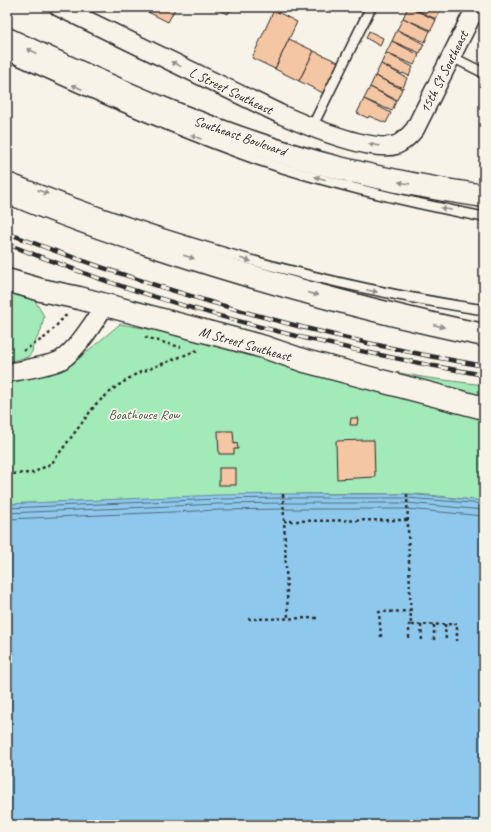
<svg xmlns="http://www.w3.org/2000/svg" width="491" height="832" viewBox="0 0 491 832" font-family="Caveat,sans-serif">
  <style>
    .green { fill: #a2eab7; stroke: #668a71 }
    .water { fill: #8ec9ed; stroke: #668a9f }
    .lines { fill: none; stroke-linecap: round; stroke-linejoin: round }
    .shore { stroke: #536a79; stroke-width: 1 }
    .building { fill: #f4c6a3; stroke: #2b2b2b }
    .service-casing { stroke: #2b2b2b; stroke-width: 12 }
    .minor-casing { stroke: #2b2b2b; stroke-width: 21 }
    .tertiary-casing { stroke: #2b2b2b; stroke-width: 25 }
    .primary-casing { stroke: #2b2b2b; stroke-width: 25 }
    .path { stroke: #2b2b2b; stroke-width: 2.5; stroke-dasharray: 3 3; stroke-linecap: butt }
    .service { stroke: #f7f3e8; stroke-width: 9 }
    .minor { stroke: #f7f3e8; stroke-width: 18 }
    .tertiary { stroke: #f7f3e8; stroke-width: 22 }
    .primary { stroke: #f7f3e8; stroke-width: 22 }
    .rail-casing { stroke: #2b2b2b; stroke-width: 4.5 }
    .rail { stroke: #f7f3e8; stroke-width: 3; stroke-dasharray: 9; stroke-linecap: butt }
    .oneway { fill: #918f8a }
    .labels { text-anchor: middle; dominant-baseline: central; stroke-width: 3.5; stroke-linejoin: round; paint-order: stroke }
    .street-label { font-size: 14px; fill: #2b2b2b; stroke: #f7f3e8 }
    .park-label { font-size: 14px; fill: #495b4e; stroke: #f7f3e8 }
  </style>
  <rect width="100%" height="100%" fill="#f7f3e8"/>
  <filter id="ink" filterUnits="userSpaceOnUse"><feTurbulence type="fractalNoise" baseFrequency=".025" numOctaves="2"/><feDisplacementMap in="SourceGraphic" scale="8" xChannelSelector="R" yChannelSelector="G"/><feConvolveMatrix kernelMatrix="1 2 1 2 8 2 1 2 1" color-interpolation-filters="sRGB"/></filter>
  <g filter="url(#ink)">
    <g class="green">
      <polygon points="7,290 35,301 44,316 41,331 33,345 32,352 28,357 7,362"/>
      <path d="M 120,324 L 428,378 L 484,385 L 484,501 C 458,499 432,494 406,494 C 273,492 140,499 7,504 L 7,383 L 71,365 Z"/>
    </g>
    <polygon class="water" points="283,494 407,494 484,501 484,825 7,825 7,504 219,495"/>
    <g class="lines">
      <g class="shore">
        <polyline points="7,508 219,499 283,498 407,498 484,504"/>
        <polyline points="7,513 219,504 283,503 407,503 484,510"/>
        <polyline points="7,519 219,510 283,509 407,509 484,516"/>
      </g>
    </g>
    <g class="building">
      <polygon points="138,7 176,7 168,22"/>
      <polygon points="214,7 231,7 228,14"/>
      <polygon points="408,7 436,20 431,30 403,18"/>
      <polygon points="410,7 438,7 441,8 436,19"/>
      <polygon points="274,10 297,22 275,69 252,58"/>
      <polygon points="403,18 430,31 425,42 397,30"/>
      <polygon points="397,30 424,44 420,53 392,41"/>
      <polygon points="369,31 383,38 380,46 366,38"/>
      <polygon points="289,39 314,51 299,81 275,69"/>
      <polygon points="392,41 419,55 414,65 386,53"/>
      <polygon points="314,51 338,62 323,93 299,81"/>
      <polygon points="386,53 413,67 409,76 403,73 402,74 381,64"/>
      <polygon points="381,64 407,78 403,88 375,76"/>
      <polygon points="375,76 402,89 397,100 370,87"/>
      <polygon points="370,87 396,101 392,111 364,99"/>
      <polygon points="364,99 391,113 386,123 369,116 368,118 357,113"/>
      <polygon points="351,418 358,418 357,425 350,425"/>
      <polygon points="218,431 233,431 234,444 237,443 238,449 234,449 234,454 219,454"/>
      <polygon points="363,440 374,440 375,477 337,479 336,441"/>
      <rect x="219" y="468" width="17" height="17"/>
    </g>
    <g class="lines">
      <g class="service-casing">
        <g id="service">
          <path d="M 7,55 C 89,93 173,130 258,160 C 332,185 408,202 484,217"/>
          <polyline points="452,57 484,73"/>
          <polyline points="312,127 371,7"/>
          <path d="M 7,177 C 163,240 318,285 484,310"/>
        </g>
      </g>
      <g class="minor-casing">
        <g id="minor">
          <path d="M 59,7 L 280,114 C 305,125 371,153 396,145 C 404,142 410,135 415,129 L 476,7"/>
          <path d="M 7,373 C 20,370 50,366 61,360 C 77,350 95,321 105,305"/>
        </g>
      </g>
      <g class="tertiary-casing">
        <polyline id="tertiary" points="7,280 41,290 79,298 264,347 305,361 484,408"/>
      </g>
      <g class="primary-casing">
        <g id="primary">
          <path d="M 7,39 C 114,89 224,139 339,168 C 387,180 435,189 484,196"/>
          <path d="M 7,192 C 85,224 166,251 247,275 C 325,298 404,319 484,335"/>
        </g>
      </g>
      <g class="path">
        <polyline points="145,337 172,345 181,347"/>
        <polyline points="23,351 47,336 65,316 67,316"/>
        <polyline points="7,474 33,473 52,463 96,404 116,387 136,374 198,350"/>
        <polyline points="283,494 288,618"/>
        <polyline points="407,494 411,625 457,624 457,641"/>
        <polyline points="284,521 408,520"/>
        <polyline points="248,619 320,618"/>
        <polyline points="445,624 446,641"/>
        <polyline points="421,625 422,642"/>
        <polyline points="434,625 434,642"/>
        <polyline points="381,637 379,612 411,611"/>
        <polyline points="409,638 409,625 411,625"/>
      </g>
      <use href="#service" class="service"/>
      <use href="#minor" class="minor"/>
      <use href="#tertiary" class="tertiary"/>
      <use href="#primary" class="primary"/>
      <g class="rail-casing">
        <g id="rail">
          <path d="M 7,233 C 161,292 321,338 484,366"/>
          <path d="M 7,244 C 41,257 75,270 109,282 C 231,323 357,353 484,375"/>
        </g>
      </g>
      <use href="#rail" class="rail"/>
    </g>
    <defs><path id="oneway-solid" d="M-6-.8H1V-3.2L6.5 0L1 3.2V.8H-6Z"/></defs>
    <g class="oneway">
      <use href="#oneway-solid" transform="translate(32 51) rotate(-156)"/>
      <use href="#oneway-solid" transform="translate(176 64) rotate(-154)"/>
      <use href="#oneway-solid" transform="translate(77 87) rotate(-156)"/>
      <use href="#oneway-solid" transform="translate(196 137) rotate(-159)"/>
      <use href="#oneway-solid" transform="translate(374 145) rotate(-170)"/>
      <use href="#oneway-solid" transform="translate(320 178) rotate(-164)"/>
      <use href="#oneway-solid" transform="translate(404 183) rotate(-170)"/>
      <use href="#oneway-solid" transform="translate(43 192) rotate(21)"/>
      <use href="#oneway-solid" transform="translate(446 209) rotate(-168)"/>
      <use href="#oneway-solid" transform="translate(189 257) rotate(18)"/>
      <use href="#oneway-solid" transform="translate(246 260) rotate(16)"/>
      <use href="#oneway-solid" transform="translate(372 291) rotate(12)"/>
      <use href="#oneway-solid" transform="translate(313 294) rotate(15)"/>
      <use href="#oneway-solid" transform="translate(439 326) rotate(13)"/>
    </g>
  </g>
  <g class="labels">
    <g class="street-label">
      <text transform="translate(444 72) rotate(-63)">15th St Southeast</text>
      <text transform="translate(231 91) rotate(26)">L Street Southeast</text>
      <text transform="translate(240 136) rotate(19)">Southeast Boulevard</text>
      <text transform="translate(245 344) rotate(16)">M Street Southeast</text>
    </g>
    <g class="park-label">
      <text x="144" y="414">Boathouse Row</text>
    </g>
  </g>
  <rect width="491" height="832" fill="none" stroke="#f7f3e8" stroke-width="24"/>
  <rect x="12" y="12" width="467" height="808" fill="none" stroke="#2b2b2b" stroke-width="1.5" filter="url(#ink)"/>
</svg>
